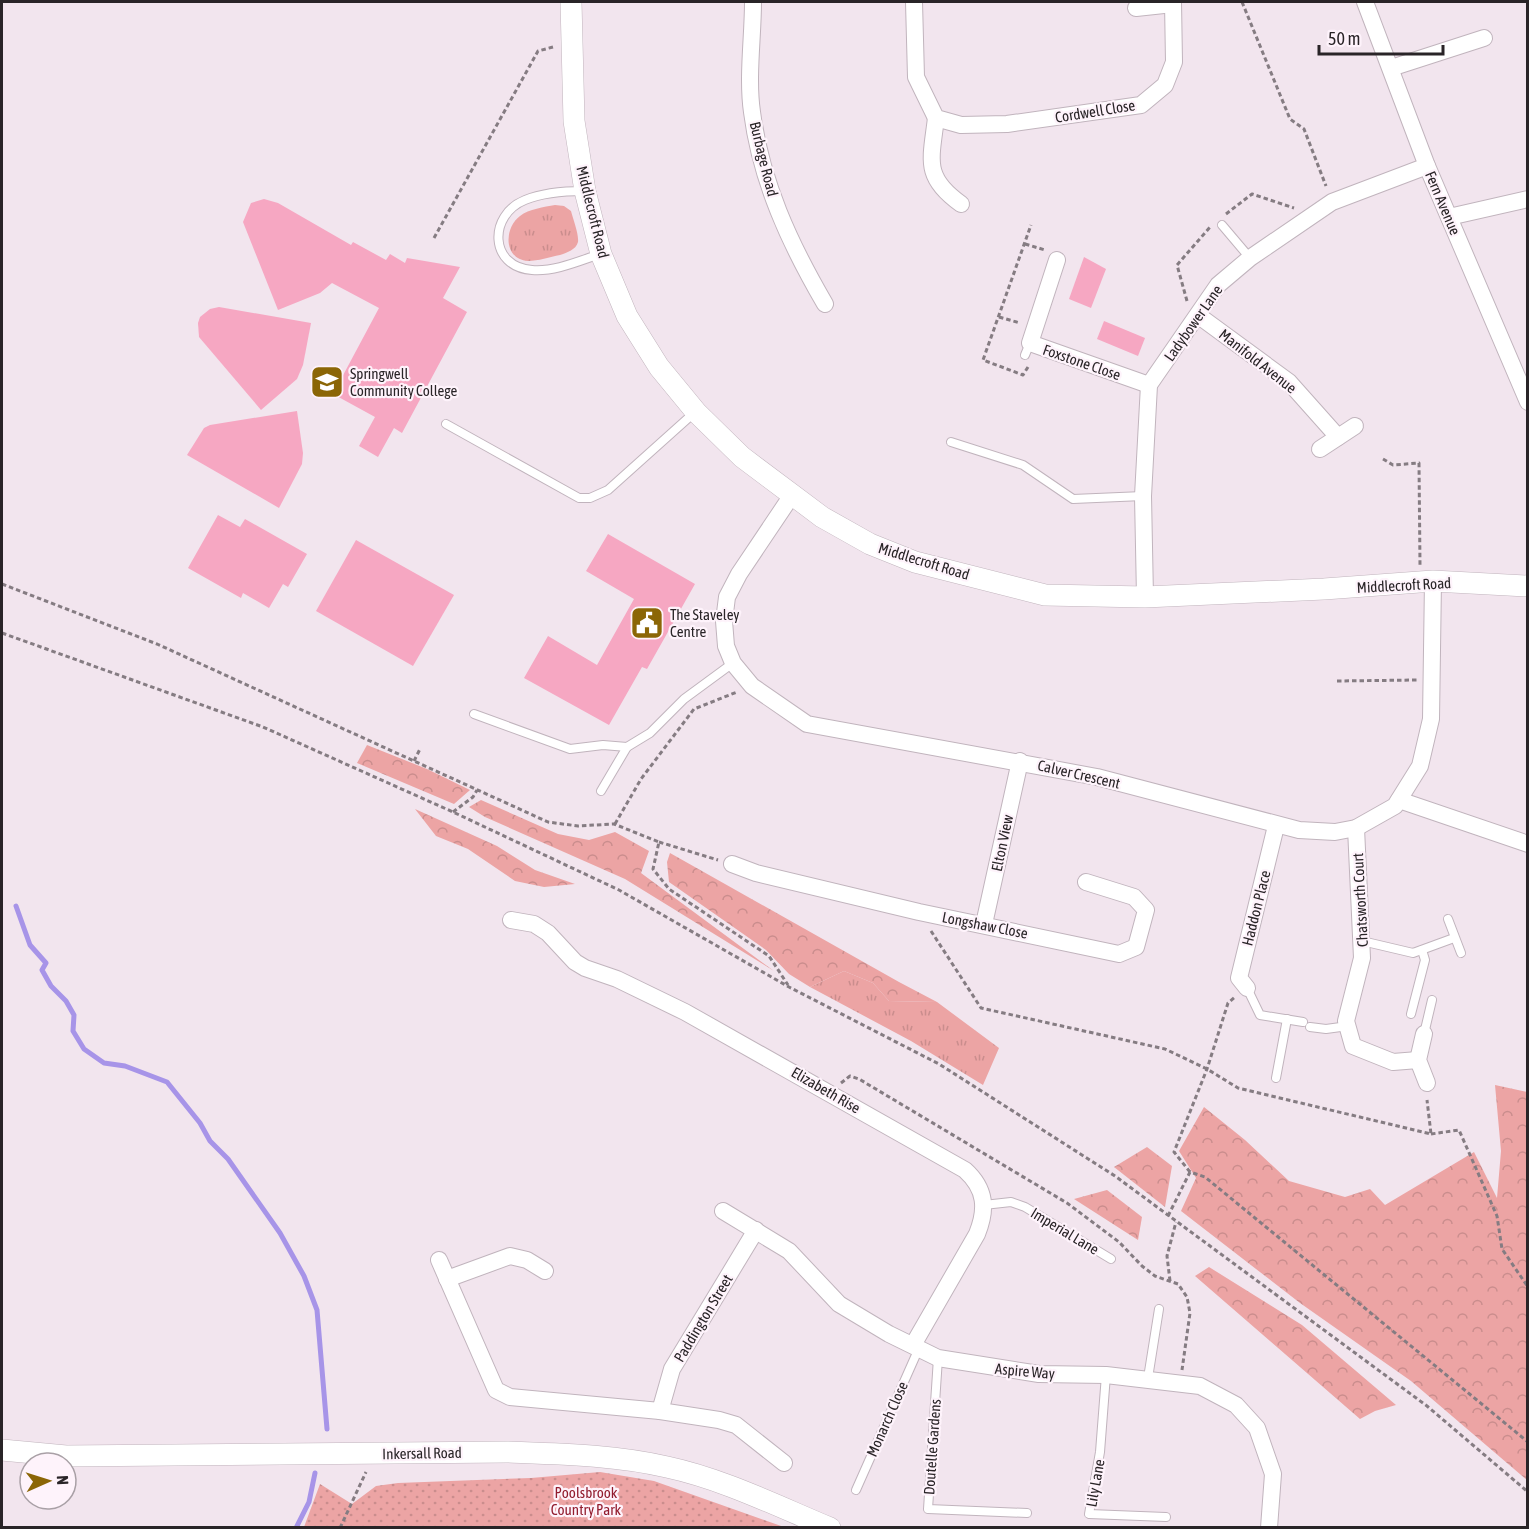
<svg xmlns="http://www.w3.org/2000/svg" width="1529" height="1529" viewBox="0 0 1529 1529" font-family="'Asap Condensed',sans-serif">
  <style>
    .grass { fill: url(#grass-tufts) }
    .forest { fill: url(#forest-crowns) }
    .park { fill: url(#park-dots) }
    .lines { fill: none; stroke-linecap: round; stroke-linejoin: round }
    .stream { stroke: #a794e8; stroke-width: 5 }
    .building { fill: #f6a7c2 }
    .service-casing { stroke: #c1b4bd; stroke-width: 10 }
    .minor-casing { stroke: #c1b4bd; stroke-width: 18 }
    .tertiary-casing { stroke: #c1b4bd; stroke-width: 22 }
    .path { stroke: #857c82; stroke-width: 3; stroke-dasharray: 4.5 3; stroke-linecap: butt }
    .service { stroke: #fff; stroke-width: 8 }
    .minor { stroke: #fff; stroke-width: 16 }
    .tertiary { stroke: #fff; stroke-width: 21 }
    .labels { text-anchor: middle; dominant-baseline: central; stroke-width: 4.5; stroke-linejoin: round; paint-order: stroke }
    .street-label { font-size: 15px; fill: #292427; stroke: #fef3fb }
    .poi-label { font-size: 15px; fill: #292427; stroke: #fef3fb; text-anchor: start }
    .park-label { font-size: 15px; fill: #921c2e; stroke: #fef3fb }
  </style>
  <defs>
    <pattern id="grass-tufts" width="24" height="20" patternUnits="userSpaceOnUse" patternTransform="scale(1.5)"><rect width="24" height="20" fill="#eca4a4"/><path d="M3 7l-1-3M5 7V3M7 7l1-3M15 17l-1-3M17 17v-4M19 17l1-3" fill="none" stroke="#ca8d8d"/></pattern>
    <pattern id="forest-crowns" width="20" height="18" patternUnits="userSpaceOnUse" patternTransform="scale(1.5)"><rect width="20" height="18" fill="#eca4a4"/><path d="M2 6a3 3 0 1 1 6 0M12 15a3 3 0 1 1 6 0" fill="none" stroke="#ca8d8d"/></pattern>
    <pattern id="park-dots" width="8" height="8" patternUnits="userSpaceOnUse" patternTransform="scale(1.5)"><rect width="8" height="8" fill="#eca4a4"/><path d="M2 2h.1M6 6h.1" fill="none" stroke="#ca8d8d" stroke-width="1.8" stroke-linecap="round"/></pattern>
  </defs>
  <rect width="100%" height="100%" fill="#f2e5ee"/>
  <g class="grass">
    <path d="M 555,205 L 564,206 L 571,211 C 573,219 579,234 578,242 C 576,250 566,253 560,255 C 550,257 538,261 528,261 C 503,259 504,228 520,216 C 529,209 544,207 555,205 Z"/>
    <polygon points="844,971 873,983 889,1001 937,1002 999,1048 983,1085 911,1041 810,987"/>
  </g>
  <g class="forest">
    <polygon points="367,745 427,769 470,790 454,804 357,763"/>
    <polygon points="481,800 558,834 589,840 615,832 649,851 641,873 774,971 625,879 485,817 469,807"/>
    <polygon points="415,809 497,846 535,870 575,884 544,887 515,881 468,849 436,836"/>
    <polygon points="670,853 899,982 937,1002 889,1001 873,983 844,971 810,987 789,974 766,950 669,882 667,862"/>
    <polygon points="1495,1085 1527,1092 1527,1480 1411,1381 1300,1303 1181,1211 1196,1178 1179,1151 1204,1107 1245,1140 1289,1181 1345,1197 1370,1189 1385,1205 1474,1152 1497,1198 1501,1151"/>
    <polygon points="1147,1147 1172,1166 1165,1207 1114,1167"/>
    <polygon points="1107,1190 1142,1217 1138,1240 1074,1199"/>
    <polygon points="1209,1267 1302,1325 1396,1405 1375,1411 1360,1419 1195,1276"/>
  </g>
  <polygon class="park" points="600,1472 654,1481 784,1527 304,1527 320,1484 352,1504 376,1486 398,1483 531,1478"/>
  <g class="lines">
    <g class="stream">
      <polyline points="16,906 30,945 46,963 42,970 51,986 66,1001 74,1015 73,1031 84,1049 104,1063 125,1066 167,1082 200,1123 210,1141 228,1159 280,1233 304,1276 317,1310 327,1429"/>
      <polyline points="296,1528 309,1502 315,1473"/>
    </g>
  </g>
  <g class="building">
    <polygon points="264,199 278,203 351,245 353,242 386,260 390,254 405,263 407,258 460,267 443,298 467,312 402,433 394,428 378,457 359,446 375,417 333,394 379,308 332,283 320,293 278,310 243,222 251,203"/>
    <polygon points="1084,257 1106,269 1091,308 1069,299"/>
    <polygon points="219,307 311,323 303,365 297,379 261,410 199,337 198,323 200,317 210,309"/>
    <polygon points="1104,321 1145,338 1138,356 1097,339"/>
    <polygon points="297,411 303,453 302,464 279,508 187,455 204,428 210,425"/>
    <polygon points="218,515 240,527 245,519 307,554 288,587 283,584 269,608 243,593 241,598 188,568"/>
    <polygon points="608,534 695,584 647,669 642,667 609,725 524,678 548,636 597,665 634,599 586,571"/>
    <polygon points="356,540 454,595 413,666 316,611"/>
  </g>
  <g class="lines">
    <g class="service-casing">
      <g id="service">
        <path d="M 584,191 C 566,191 542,193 525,200 C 488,215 489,267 532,270 C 554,272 579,261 600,254"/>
        <polyline points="1222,225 1250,258"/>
        <polyline points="1025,355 1030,343"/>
        <polyline points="446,424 579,498 590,498 608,490 695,412"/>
        <polyline points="951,442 1023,465 1073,499 1143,496"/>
        <polyline points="474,714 570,749 603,745 627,747"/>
        <polyline points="601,791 627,747 650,733 684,699 733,663"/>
        <polyline points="1448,919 1461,953"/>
        <polyline points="1362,941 1413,953 1454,938"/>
        <polyline points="1247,988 1260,1015 1303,1022"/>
        <polyline points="1411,1014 1425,960 1422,950"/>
        <polyline points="1310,1027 1326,1029 1348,1026"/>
        <polyline points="1424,1034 1432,1000"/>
        <polyline points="1276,1078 1287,1019"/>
        <polyline points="984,1205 1011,1202 1025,1207 1111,1259"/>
        <polyline points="938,1358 928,1509 1027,1513"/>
        <polyline points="1106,1375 1100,1452 1089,1514 1166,1517"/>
        <polyline points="1148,1378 1159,1309"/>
        <polyline points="856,1490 919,1348"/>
      </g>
    </g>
    <g class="minor-casing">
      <g id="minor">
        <path d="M 753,2 C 753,37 747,77 752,112 C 761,182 790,244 825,304"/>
        <polyline points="914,2 916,77 936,118 961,125 1007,124 1141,105 1165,85 1174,62 1173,2"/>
        <polyline points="1365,2 1427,166 1528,402"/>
        <polyline points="1136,8 1173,4"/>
        <polyline points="1391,68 1484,38"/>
        <path d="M 936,118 C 931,160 923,177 961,204"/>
        <polyline points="1449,217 1528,199"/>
        <polyline points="1057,260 1030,343 1149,385"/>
        <polyline points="1199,316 1289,382 1338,437"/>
        <polyline points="1320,449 1355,426"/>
        <polyline points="792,495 739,574 727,597 724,621 726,646 733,663 752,686 807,724 1097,777 1299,830 1335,832 1356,828 1395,806 1420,766 1431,719 1433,581"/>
        <polyline points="1145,597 1143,496 1149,385 1218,285 1250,258 1332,202 1427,166"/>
        <polyline points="1399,800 1528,844"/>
        <polyline points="1356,828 1362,958 1346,1021 1353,1046 1393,1062 1418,1060"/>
        <polyline points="732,864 756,873 919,912 1119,954 1136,947 1146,910 1134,897 1086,882"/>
        <path d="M 511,920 L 534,924 L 548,933 L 575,962 L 585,968 L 617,979 L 685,1012 L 965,1170 C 986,1189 987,1209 977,1234 L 913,1345"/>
        <polyline points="984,924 1020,761"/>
        <polyline points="1247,988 1239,978 1276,826"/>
        <polyline points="1424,1034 1418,1060 1427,1083"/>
        <polyline points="723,1211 789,1251 839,1304 889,1334 938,1358 1039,1374 1106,1375 1200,1386 1236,1405 1257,1428 1273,1474 1269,1528"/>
        <polyline points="439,1260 496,1390 510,1397 660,1411 719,1420 736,1425 784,1463"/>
        <polyline points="447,1279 510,1256 527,1260 545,1271"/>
        <polyline points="660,1411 672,1369 756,1230"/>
      </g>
    </g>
    <g class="tertiary-casing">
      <g id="tertiary">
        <polyline points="571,2 574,121 585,191 601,254 627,316 659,367 696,412 742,457 822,517 870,544 915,562 1045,595 1145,597 1324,589 1433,581 1528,586"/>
        <path d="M 2,1450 L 66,1456 L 508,1452 C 562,1454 615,1455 667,1467 C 723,1479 777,1506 830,1528"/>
      </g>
    </g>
    <g class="path">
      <polyline points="1242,2 1290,119 1304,129 1326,186"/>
      <polyline points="1226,214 1252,194 1294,208"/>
      <polyline points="434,238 538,51 553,47"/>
      <polyline points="1025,244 1045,250"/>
      <polyline points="1187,301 1177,265 1211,226"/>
      <polyline points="999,317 1020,323"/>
      <polyline points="1028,367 1023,375 983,360 1031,225"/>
      <polyline points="1383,459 1393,465 1419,463 1420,565"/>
      <polyline points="2,584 157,644 548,822 578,826 614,824 659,842 653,869 669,889 769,956 788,985"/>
      <polyline points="2,633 263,727 453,812 619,890 789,987 939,1064 1115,1176 1427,1406 1528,1492"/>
      <polyline points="1337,681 1417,680"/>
      <polyline points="414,761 420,749"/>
      <polyline points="453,812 473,797 477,790"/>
      <polyline points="615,824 641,779 694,709 737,692"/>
      <polyline points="659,842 718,860"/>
      <polyline points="931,931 981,1008 1165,1049 1207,1069 1238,1088 1431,1134 1427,1100"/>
      <polyline points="841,1083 850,1076 859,1079 1067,1203 1119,1242 1142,1266 1155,1276 1178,1284 1187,1297 1190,1313 1182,1370"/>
      <polyline points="1431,1134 1459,1130 1497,1216 1502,1249 1528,1287"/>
      <polyline points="1190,1172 1174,1152 1207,1069 1228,1003 1235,997"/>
      <polyline points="1168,1216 1190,1172 1205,1177 1528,1442"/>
      <polyline points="1170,1281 1167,1256 1176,1222"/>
      <polyline points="340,1528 366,1472"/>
    </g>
    <use href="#service" class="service"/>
    <use href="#minor" class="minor"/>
    <use href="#tertiary" class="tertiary"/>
  </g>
  <defs>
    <g id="school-square" transform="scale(1.725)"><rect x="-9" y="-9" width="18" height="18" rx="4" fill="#8b6606" stroke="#fef3fb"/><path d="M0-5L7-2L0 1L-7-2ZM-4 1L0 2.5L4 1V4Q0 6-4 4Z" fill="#fff"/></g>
    <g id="civic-square" transform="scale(1.725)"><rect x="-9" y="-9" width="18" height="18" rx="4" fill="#8b6606" stroke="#fef3fb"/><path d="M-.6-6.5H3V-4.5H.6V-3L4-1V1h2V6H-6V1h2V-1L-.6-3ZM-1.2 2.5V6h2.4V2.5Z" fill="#fff"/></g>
  </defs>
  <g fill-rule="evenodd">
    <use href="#school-square" x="327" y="382"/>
    <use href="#civic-square" x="647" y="623"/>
  </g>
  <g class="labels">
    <g class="street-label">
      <text transform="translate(1095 111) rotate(-9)">Cordwell Close</text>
      <text transform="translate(764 159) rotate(76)">Burbage Road</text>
      <text transform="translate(1443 203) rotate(67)">Fern Avenue</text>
      <text transform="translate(593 212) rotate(76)">Middlecroft Road</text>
      <text transform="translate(1193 323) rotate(-55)">Ladybower Lane</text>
      <text transform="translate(1258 361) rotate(38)">Manifold Avenue</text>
      <text transform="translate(1082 362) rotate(19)">Foxstone Close</text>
      <text transform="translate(924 561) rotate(17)">Middlecroft Road</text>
      <text transform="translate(1404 585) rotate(-3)">Middlecroft Road</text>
      <text transform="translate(1079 774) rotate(13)">Calver Crescent</text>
      <text transform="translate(1002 843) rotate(-78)">Elton View</text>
      <text transform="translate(1360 900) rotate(-93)">Chatsworth Court</text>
      <text transform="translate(1256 908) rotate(-76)">Haddon Place</text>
      <text transform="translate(985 925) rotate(11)">Longshaw Close</text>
      <text transform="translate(826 1090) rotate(30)">Elizabeth Rise</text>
      <text transform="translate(1065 1231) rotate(31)">Imperial Lane</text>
      <text transform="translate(703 1318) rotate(-59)">Paddington Street</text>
      <text transform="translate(1025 1371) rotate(5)">Aspire Way</text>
      <text transform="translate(887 1419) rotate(-66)">Monarch Close</text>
      <text transform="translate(932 1447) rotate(-86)">Doutelle Gardens</text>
      <text transform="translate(422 1453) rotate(-1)">Inkersall Road</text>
      <text transform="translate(1095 1483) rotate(-80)">Lily Lane</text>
    </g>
    <g class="poi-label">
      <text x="350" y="373">Springwell<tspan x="350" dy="17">Community College</tspan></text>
      <text x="670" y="614">The Staveley<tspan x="670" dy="17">Centre</tspan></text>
    </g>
    <g class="park-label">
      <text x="586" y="1492">Poolsbrook<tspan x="586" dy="17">Country Park</tspan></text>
    </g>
  </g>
  <rect width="1529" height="1529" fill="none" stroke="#292427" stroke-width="6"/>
  <g transform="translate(48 1481) rotate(87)"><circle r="28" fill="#fef3fb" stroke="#a9a0a6" stroke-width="1.5"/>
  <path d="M0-4.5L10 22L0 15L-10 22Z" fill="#8b6606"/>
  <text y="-9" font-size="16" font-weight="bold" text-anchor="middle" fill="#292427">N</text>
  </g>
  <path d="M1319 45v9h124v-9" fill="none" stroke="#292427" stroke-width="3"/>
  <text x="1328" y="45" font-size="18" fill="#292427" stroke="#fef3fb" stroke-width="4.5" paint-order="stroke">50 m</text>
</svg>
